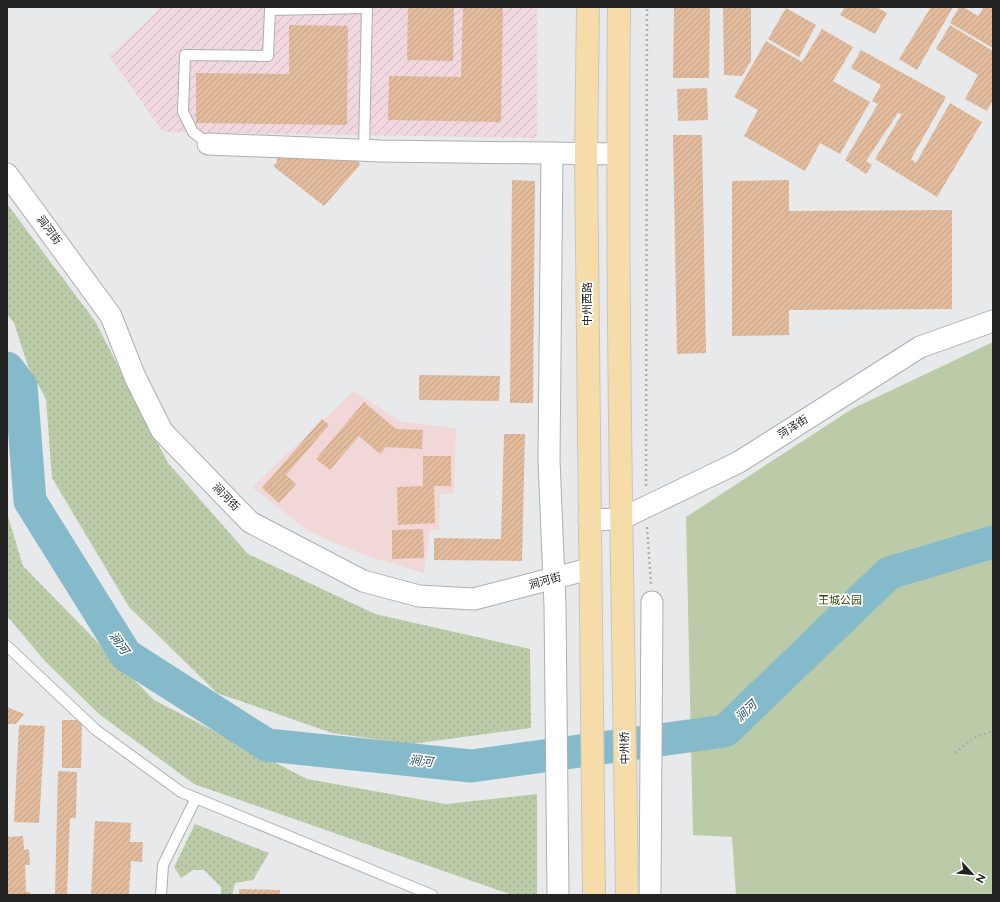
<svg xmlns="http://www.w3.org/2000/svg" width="1000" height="902" viewBox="0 0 1000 902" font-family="Raleway,'Noto Sans SC',sans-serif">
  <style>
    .industrial { fill: url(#industrial-furrows) }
    .education { fill: #f2d7d8 }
    .grass { fill: url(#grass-dots) }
    .park { fill: #bbcba8 }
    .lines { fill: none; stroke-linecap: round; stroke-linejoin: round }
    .river { stroke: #85bacb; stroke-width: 33 }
    .building { fill: url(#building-hatch) }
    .service-casing { stroke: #adaeb0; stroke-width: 12 }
    .minor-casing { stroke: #adaeb0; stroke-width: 23 }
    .primary-casing { stroke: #c6c6c6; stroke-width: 24 }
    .path { stroke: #abadae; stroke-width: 2.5; stroke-dasharray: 2 3; stroke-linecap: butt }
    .service { stroke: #fff; stroke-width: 10 }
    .minor { stroke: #fff; stroke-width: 21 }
    .primary { stroke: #f5dca9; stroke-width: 22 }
    .labels { text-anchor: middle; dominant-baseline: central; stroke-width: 3.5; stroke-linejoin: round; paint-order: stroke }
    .street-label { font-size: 11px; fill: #232324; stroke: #fff }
    .park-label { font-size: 11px; fill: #324808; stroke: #fff }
    .water-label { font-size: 12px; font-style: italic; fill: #1d4a57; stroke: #fff }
  </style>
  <defs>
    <pattern id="industrial-furrows" width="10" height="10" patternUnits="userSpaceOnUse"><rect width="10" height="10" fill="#f0d7e0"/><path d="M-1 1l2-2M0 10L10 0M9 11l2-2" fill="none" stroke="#ceb8c0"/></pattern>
    <pattern id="grass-dots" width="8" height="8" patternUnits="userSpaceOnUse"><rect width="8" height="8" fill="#bbcba8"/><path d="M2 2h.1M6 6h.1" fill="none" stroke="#a0ae90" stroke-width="1.8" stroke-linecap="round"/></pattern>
    <pattern id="building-hatch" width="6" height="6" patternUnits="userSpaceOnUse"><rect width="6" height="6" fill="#e1bb9c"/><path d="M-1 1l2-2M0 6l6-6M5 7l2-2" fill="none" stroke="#c1a086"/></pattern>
  </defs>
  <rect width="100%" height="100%" fill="#e7e9eb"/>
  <polygon class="industrial" points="158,7 537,7 537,138 163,132 109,56 156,13"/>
  <polygon class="education" points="354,391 401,422 456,428 454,494 440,494 439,530 430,530 424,573 364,555 308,531 252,487"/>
  <g class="grass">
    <polygon points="7,204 95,321 168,463 248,554 375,614 530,649 531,728 411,744 332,733 217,693 129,607 52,478 46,399 28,366 14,323 7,314"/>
    <polygon points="7,513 23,566 154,700 307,779 446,804 537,794 537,895 512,895 194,784 99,714 45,661 7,616"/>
    <polygon points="195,824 269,853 253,880 235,883 232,895 221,895 221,887 204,870 193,870 181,878 174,867"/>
  </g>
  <polygon class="park" points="993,342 993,895 736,895 732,837 693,835 686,517 852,409"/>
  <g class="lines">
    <polyline class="river" points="7,368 21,386 30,501 126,655 267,745 471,766 725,731 889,573 993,542"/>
  </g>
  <g class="building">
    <polygon points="408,7 454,7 453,61 407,60"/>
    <polygon points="463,7 503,7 501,122 388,120 389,76 461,77"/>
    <polygon points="674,7 710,7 709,78 673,78"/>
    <polygon points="723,7 751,7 751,61 742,76 724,75"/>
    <polygon points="845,7 876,7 887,13 875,34 840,15"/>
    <polygon points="931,7 953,7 917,70 899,59"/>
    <polygon points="959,7 963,7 978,16 984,7 993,7 993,48 950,23"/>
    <polygon points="786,8 816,25 799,57 768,39"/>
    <polygon points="289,25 348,26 347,125 196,123 196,73 289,74"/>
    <polygon points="950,25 993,51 993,100 987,111 965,99 978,75 936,49"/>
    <polygon points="822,29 853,47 833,81 870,102 840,154 820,143 805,171 744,136 758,110 734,97 766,41 802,62"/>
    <polygon points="861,50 946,97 911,159 916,163 950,103 982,122 937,197 875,159 902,114 898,113 866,161 872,165 866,174 845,160 878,104 872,101 881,85 851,68"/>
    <polygon points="707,88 708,120 678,121 677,89"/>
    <polygon points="673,135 702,135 706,353 677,354"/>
    <polygon points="276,150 354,152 360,165 324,206 273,166 277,162"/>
    <polygon points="512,180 535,181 533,403 510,403"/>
    <polygon points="789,180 789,211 952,210 952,309 789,310 789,335 732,336 732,181"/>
    <polygon points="419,375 500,376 499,401 419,400"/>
    <polygon points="364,402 396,429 423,430 422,449 386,447 380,454 359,436 330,470 316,459"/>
    <polygon points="322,419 329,425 286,475 296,484 279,503 262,488"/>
    <polygon points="504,434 525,434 522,561 434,560 434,538 501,539"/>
    <polygon points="423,456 451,456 451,486 434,486 435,523 398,525 397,487 423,486"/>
    <polygon points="423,529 424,558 392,559 392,530"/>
    <polygon points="7,707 24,714 16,724 7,724"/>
    <polygon points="62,720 82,720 81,768 62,768"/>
    <polygon points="19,725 45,726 39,823 14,822"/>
    <polygon points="58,771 77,772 76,818 70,818 67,895 55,895"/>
    <polygon points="95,821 131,823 130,842 143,842 142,862 131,861 129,895 91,895"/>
    <polygon points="23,836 24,850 29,849 30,865 25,865 26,892 30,892 30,895 7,895 7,837"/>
    <polygon points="239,889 280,890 280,895 239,895"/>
  </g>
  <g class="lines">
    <g class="service-casing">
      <g id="service">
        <polyline points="208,144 193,132 183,112 185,55 268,56 270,10 367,8"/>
        <polyline points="364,150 367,7"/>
        <polyline points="7,646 96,730 181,792 432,895"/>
        <polyline points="161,895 163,865 196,798"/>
      </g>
    </g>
    <g class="minor-casing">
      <g id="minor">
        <polyline points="208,144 381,151 618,154"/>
        <polyline points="552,153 549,460 555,606 558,895"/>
        <polyline points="7,174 111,316 135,377 162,431 250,522 363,581 419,596 474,599 589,569"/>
        <polyline points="589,520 621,519 739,462 920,347 993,321"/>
        <polyline points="650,895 652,602"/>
      </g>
    </g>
    <g class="primary-casing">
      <g id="primary">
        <polyline points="588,7 586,154 594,895"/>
        <path d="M 619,7 C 616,303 623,599 627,895"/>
      </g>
    </g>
    <g class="path">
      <polyline points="646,486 647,7"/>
      <polyline points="647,527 651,584"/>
      <polyline points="955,753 973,738 993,731"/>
    </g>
    <use href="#service" class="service"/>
    <use href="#minor" class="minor"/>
    <use href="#primary" class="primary"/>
  </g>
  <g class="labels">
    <g class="street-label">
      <text transform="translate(49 230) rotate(53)">涧河街</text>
      <text transform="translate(587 304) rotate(-90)">中州西路</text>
      <text transform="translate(793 427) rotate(-32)">菏泽街</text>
      <text transform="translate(226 497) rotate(46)">涧河街</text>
      <text transform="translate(545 581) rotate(-15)">涧河街</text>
      <text transform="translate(625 748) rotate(-91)">中州桥</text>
    </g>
    <g class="park-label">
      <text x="840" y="600">王城公园</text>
    </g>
    <g class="water-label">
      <text transform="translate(119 643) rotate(55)">涧河</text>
      <text transform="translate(746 711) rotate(-44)">涧河</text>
      <text transform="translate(421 761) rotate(6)">涧河</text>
    </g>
  </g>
  <rect width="1000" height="902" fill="none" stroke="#232324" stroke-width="16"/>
  <g transform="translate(972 874) rotate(117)" stroke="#ffffff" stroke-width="3" paint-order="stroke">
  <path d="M0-3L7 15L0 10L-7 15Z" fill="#232324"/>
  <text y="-6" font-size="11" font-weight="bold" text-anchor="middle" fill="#232324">N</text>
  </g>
</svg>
